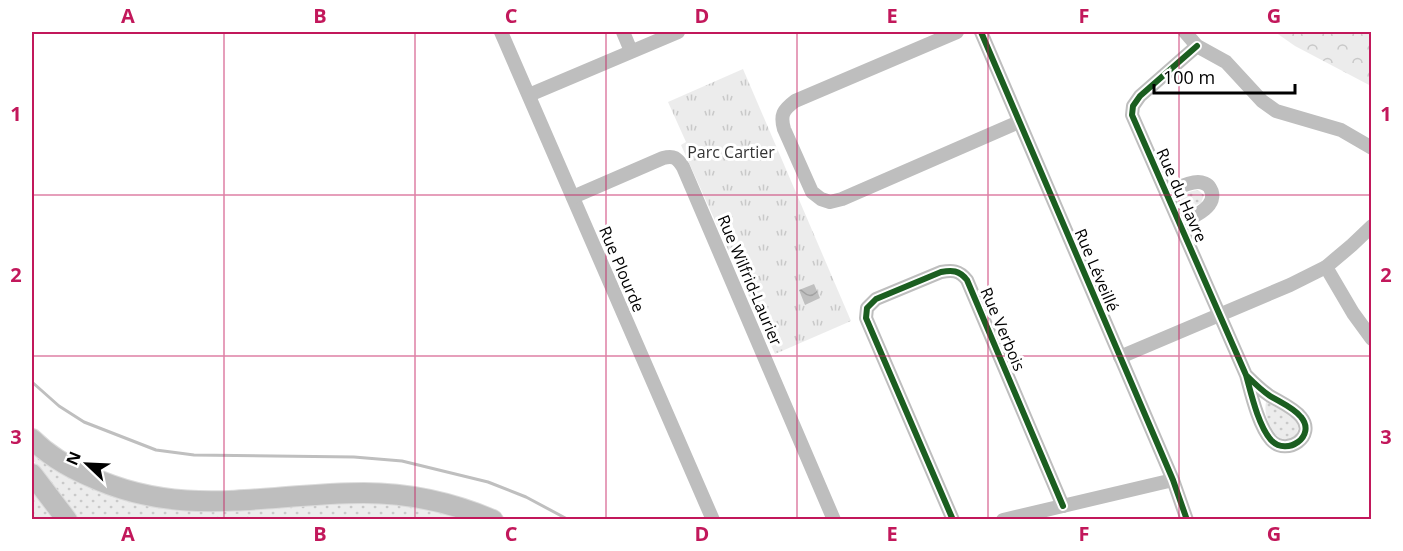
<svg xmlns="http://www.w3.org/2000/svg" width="1403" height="551" viewBox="0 0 1403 551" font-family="'Open Sans',sans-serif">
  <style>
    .grass { fill: url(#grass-dots) }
    .forest { fill: url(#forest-crowns) }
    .park { fill: url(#park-tufts) }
    .water { fill: url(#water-waves) }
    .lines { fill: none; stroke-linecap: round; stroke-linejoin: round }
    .stream { stroke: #bfbfbf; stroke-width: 3 }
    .highway-casing { stroke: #dbdbdb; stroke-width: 22 }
    .minor { stroke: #bebebe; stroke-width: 14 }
    .highway { stroke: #bebebe; stroke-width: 20 }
    .cycleway-casing { stroke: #fff; stroke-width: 10 }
    .cycleway { stroke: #1b5e20; stroke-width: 6 }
    .grid { fill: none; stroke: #c2185b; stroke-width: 1.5; stroke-opacity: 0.55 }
    .labels { text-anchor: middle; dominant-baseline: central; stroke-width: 6; stroke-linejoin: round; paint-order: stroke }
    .park-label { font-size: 16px; fill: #333; stroke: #fff }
    .street-label { font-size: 16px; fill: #000; stroke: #fff }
    .neatline { fill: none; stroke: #c2185b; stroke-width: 2 }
    .grid-label { font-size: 20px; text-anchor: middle; font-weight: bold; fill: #c2185b }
  </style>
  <defs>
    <pattern id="grass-dots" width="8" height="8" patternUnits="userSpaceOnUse" patternTransform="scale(1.5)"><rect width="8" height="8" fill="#ececec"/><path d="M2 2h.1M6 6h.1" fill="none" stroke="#c9c9c9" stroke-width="1.8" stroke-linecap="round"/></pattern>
    <pattern id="forest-crowns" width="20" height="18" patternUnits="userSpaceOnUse" patternTransform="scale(1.5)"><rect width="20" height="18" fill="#ececec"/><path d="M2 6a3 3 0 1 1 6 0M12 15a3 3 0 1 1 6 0" fill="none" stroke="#c9c9c9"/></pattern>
    <pattern id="park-tufts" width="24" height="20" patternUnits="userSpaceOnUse" patternTransform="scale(1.5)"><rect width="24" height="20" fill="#ececec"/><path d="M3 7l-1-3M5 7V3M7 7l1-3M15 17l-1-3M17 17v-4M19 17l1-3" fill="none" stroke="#c9c9c9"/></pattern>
    <pattern id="water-waves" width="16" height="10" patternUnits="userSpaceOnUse" patternTransform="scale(1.5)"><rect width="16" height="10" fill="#bfbfbf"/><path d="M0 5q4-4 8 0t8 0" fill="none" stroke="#a2a2a2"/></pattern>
  </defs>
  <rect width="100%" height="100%" fill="#fff"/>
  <g class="grass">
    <path d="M 1198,190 L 1204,195 L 1201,203 L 1187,208 L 1180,205 C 1180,195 1189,191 1198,190 Z"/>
    <path d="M 1266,402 L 1290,414 L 1299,425 L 1296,437 L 1284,441 C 1272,434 1263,416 1266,402 Z"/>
    <polygon points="32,446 104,492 390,501 475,519 254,520 247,515 205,520 78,519 32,459"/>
    <polygon points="32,488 55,519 32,519"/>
  </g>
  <g class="forest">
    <polygon points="1275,32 1371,32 1371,86 1295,46"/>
    <polygon points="237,514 247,515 254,519 205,519 212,516"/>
  </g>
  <polygon class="park" points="743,69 851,321 775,354 681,145 686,142 668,102"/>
  <polygon class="water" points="814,284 820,298 805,305 799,290"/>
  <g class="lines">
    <g class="stream">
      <polyline points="32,382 59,406 84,422 156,450 194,455 354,457 402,461 488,482 526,497 569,520"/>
      <polyline points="32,517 33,520"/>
    </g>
    <g class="highway-casing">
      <g id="highway">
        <path d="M 32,439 C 48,455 68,467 89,476 C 183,520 265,493 364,493 C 407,493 453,503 493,520"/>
        <polyline points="32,474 67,520"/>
      </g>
    </g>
    <g class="minor">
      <polyline points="501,32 713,520"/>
      <polyline points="623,32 631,51"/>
      <path d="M 957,32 L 795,101 C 783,110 780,115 784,129 L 812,192 L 821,199 L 830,202 L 842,199 L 1019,122"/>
      <polyline points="981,32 1173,480 1187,520"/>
      <polyline points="1185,32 1197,46 1226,62 1262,101 1276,111 1341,130 1372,148"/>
      <path d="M 1197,46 L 1140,96 L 1133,106 L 1132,115 L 1246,375 C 1251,393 1258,425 1271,440 C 1287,457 1317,436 1301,417 C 1294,408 1280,402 1270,396 C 1261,390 1254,383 1246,375"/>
      <polyline points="529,95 678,32"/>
      <path d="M 1166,193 C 1176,189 1187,182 1198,182 C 1202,182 1208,184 1210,188 C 1221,206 1191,218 1180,223"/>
      <path d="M 573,197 L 663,158 C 674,155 677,158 683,167 L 834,520"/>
      <polyline points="1326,267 1353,313 1372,339"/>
      <polyline points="1120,357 1290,285 1326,267 1352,245 1372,226"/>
      <path d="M 953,520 L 866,318 L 867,308 L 876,299 L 941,272 C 952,270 959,270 967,280 L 1063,506"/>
      <polyline points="1003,520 1173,480"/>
    </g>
    <use href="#highway" class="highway"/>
    <g class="cycleway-casing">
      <g id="cycleway">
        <polyline points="981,32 1173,480 1187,520"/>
        <path d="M 1197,46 L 1140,96 L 1133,106 L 1132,115 L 1246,375 C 1251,393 1258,425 1271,440 C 1287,457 1317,436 1301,417 C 1294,408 1280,402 1270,396 C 1261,390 1254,383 1246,375"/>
        <path d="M 953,520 L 866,318 L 867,308 L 876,299 L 941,272 C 952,270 959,270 967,280 L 1063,506"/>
      </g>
    </g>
    <use href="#cycleway" class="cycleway"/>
  </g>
  <path class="grid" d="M 224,32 L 224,520M 415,32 L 415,520M 606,32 L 606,520M 797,32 L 797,520M 988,32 L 988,520M 1179,32 L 1179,520M 32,195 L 1372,195M 32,356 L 1372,356"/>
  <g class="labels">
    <g class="park-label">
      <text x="731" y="152">Parc Cartier</text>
    </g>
    <g class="street-label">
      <text transform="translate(1182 195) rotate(66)">Rue du Havre</text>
      <text transform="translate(622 269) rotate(67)">Rue Plourde</text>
      <text transform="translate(1097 270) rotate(67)">Rue Léveillé</text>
      <text transform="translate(750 280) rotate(67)">Rue Wilfrid-Laurier</text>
      <text transform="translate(1003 329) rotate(67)">Rue Verbois</text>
    </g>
  </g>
  <rect width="1403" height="551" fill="none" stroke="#ffffff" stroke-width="66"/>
  <g transform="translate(87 464) rotate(293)" stroke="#ffffff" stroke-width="4.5" paint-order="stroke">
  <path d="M0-4.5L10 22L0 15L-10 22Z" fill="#000000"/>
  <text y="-9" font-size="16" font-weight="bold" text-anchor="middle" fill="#000000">N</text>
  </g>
  <path d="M1154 84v9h141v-9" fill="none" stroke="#000000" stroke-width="3"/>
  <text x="1163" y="84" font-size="18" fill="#000000" stroke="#ffffff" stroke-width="4.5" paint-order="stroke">100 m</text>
  <rect x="33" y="33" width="1337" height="485" class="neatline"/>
  <g class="grid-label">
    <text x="128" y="23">A</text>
    <text x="320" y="23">B</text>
    <text x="511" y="23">C</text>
    <text x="702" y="23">D</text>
    <text x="892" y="23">E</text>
    <text x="1084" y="23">F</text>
    <text x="1274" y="23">G</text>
    <text x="16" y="121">1</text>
    <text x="1386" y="121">1</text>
    <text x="16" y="282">2</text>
    <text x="1386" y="282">2</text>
    <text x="16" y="444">3</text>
    <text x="1386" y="444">3</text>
    <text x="128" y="541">A</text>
    <text x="320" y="541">B</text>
    <text x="511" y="541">C</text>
    <text x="702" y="541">D</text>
    <text x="892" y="541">E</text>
    <text x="1084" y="541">F</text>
    <text x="1274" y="541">G</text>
  </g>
</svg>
